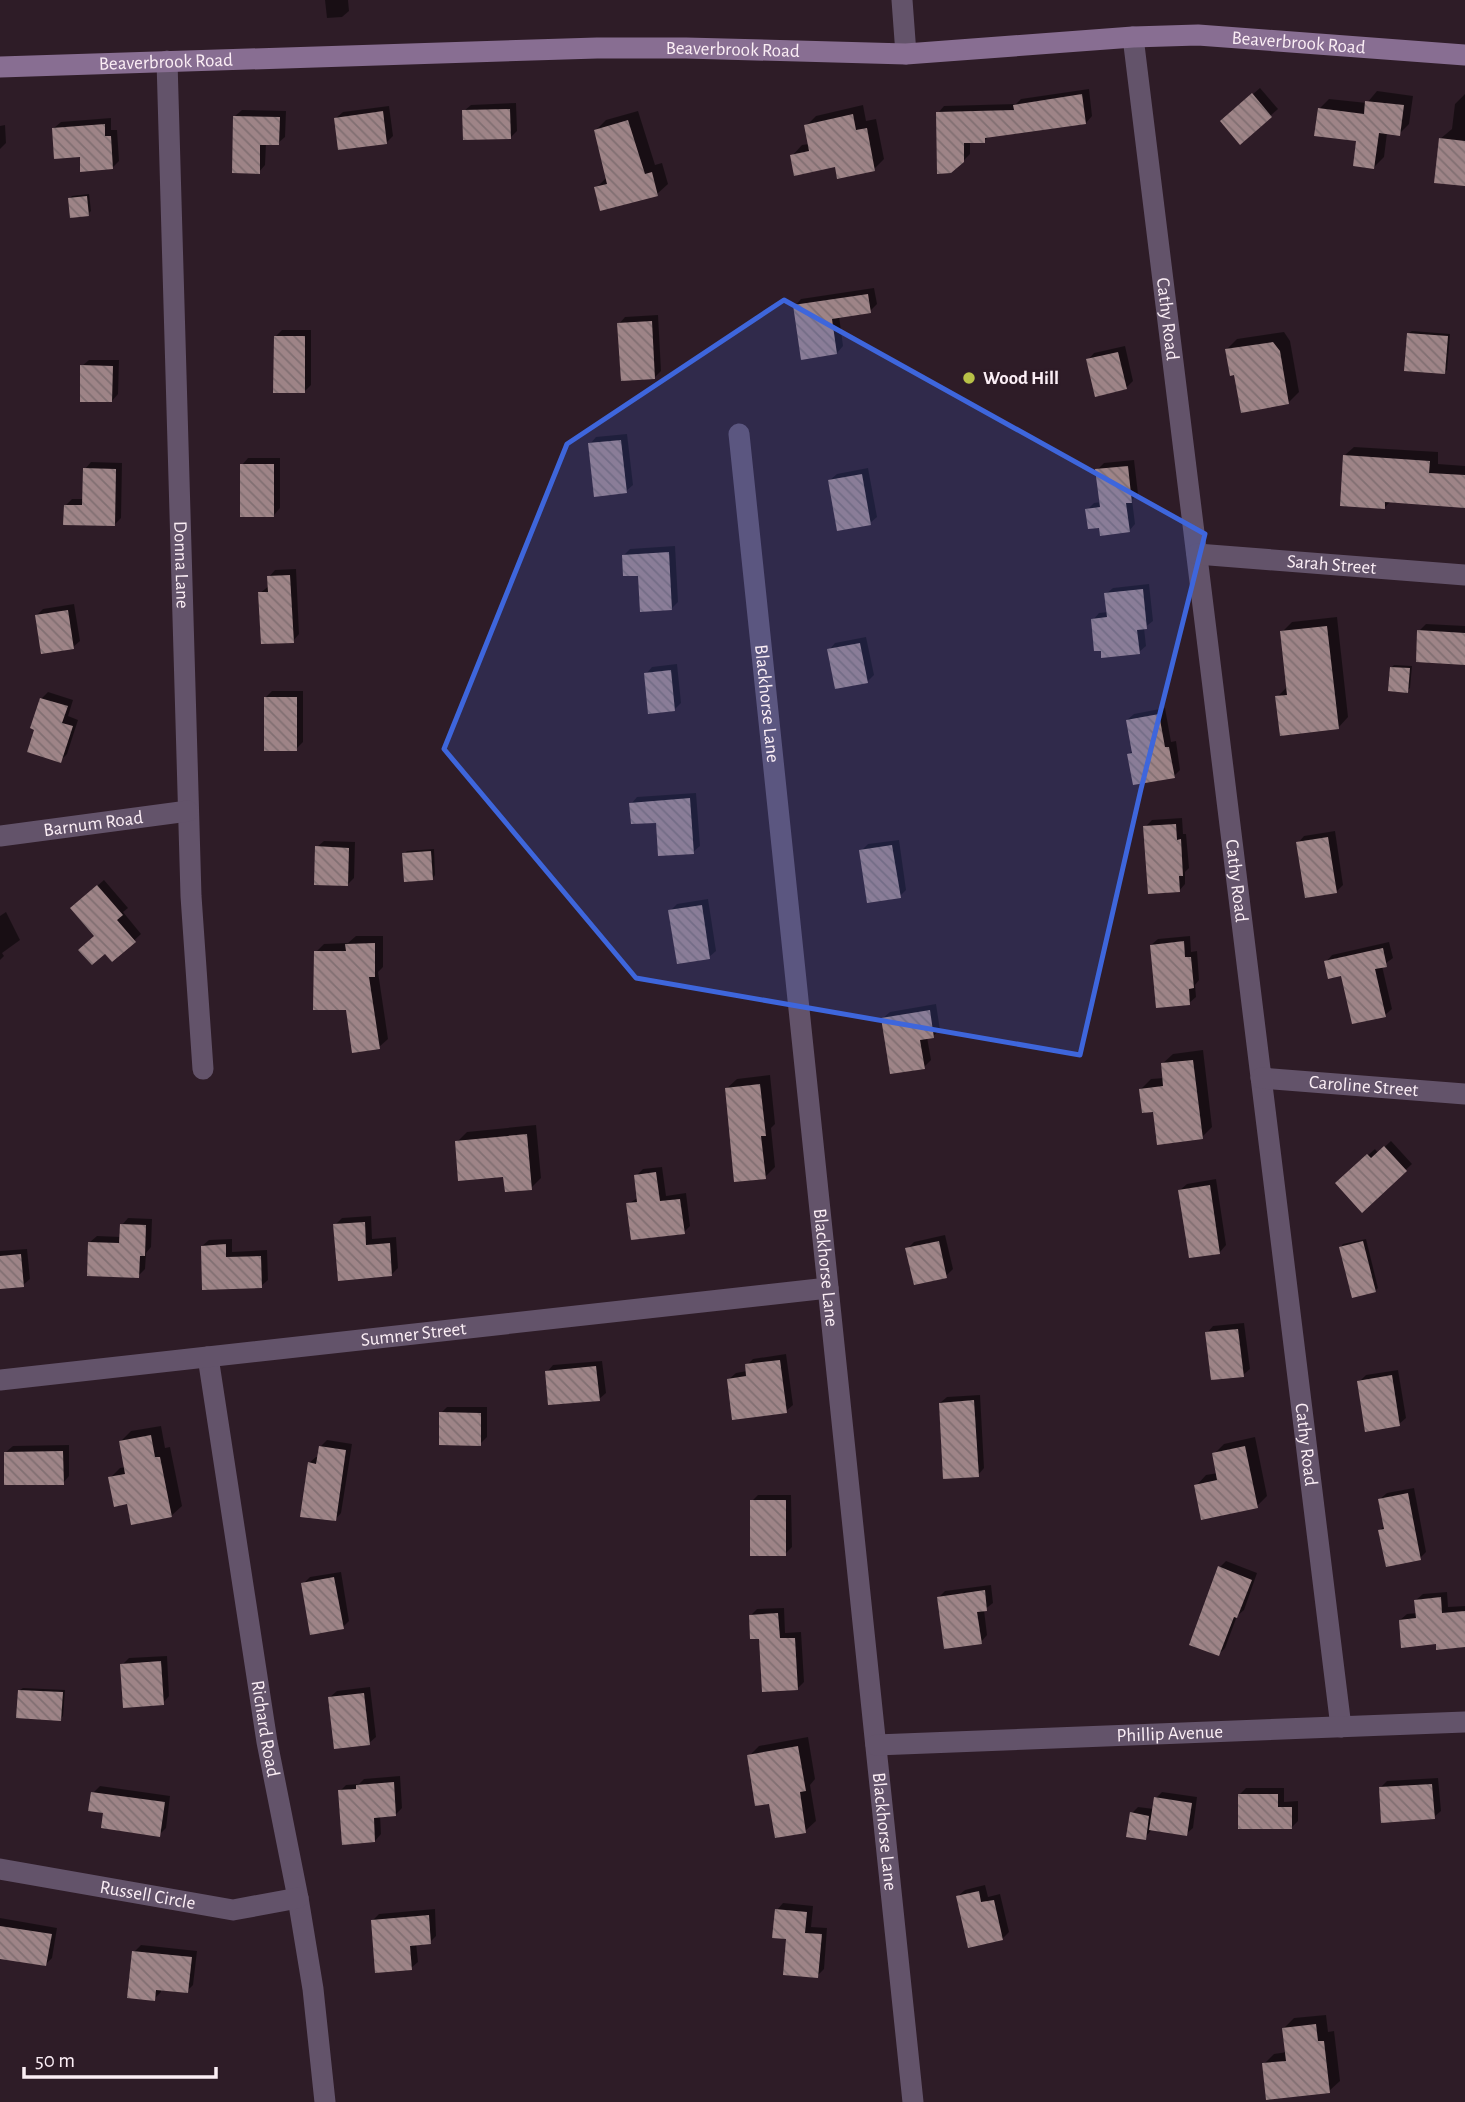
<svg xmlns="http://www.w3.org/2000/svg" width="1465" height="2102" viewBox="0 0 1465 2102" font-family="'Alegreya Sans',sans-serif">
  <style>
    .shadow { fill: #0007 }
    .building { fill: url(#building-back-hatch) }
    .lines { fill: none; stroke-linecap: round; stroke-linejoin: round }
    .street { stroke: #63536a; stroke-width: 21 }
    .secondary { stroke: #886e92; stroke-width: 21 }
    .marked { fill: #3e66dc; fill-opacity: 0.2; stroke: #3e66dc; stroke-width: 5; stroke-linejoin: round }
    .poi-dot { fill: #b8c147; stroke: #2e1c27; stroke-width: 2.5 }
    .labels { text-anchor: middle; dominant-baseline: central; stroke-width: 5; stroke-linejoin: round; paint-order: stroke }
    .street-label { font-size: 19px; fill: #fbeef5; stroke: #2e1c27 }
    .poi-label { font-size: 19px; font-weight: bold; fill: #fbeef5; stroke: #2e1c27; text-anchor: start }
  </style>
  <defs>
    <pattern id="building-back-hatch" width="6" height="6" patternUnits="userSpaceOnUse" patternTransform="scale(1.75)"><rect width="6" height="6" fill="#9e8487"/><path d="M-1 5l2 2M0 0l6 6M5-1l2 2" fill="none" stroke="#816f72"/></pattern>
  </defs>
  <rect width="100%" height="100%" fill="#2e1c27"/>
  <g class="shadow">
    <polygon points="325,0 348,0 349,11 342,17 327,18"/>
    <polygon points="1260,88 1278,109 1240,142 1229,115"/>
    <polygon points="1089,89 1092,116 1086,123 989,136 984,141 970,141 970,154 963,161 938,113 944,106 1016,104 1021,99"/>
    <polygon points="1377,91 1413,96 1409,124 1399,134 1387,133 1384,157 1374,167 1358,140 1319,109 1329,99 1367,103"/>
    <polygon points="1465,94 1465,183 1440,139 1452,129 1455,104"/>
    <polygon points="516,103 517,131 510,138 464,111 471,105"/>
    <polygon points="863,105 866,121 876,119 884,159 874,169 836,165 792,156 802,145 809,144 806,126 816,116"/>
    <polygon points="389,106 393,136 386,143 336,118 343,112"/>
    <polygon points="242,110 286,111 285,137 278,143 266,143 265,165 259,172 235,116"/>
    <polygon points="638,111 655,165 662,163 668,184 657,194 596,188 607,177 596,130 606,120"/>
    <polygon points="111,118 111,130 117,130 119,161 112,168 81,156 54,128 61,122"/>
    <polygon points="5,125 6,143 0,149 0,126"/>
    <polygon points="89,194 91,211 88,214 70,198 72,196"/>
    <polygon points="874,288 877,304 870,311 839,316 843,346 837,353 795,306 801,299"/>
    <polygon points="658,315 661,371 655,377 619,324 625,317"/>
    <polygon points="282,330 311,330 311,385 304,392 275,337"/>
    <polygon points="1412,331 1450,334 1447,370 1444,373 1409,333"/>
    <polygon points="1284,332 1290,341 1299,392 1288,403 1236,373 1227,349 1237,339"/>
    <polygon points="1125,346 1133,381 1126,388 1088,360 1094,353"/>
    <polygon points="89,360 119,360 118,394 112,401 82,366"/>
    <polygon points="627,434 633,485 626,491 590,444 596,437"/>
    <polygon points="1354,447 1438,452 1438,464 1465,466 1465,506 1391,501 1384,508 1345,455"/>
    <polygon points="248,458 280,458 280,508 274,515 242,465"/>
    <polygon points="1134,460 1138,494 1132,500 1135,524 1129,531 1087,510 1094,503 1101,502 1097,470 1104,463"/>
    <polygon points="91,462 122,463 121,518 114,525 66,505 72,499 84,499 85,469"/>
    <polygon points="868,468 877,517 870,523 830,480 837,474"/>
    <polygon points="675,546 678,602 672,608 624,555 630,549"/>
    <polygon points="296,569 299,634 293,641 260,593 269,586 269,577 275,570"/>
    <polygon points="1149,584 1153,621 1144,628 1146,646 1139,652 1093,620 1099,613 1108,612 1106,594 1113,588"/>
    <polygon points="74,604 80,641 73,647 37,615 43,609"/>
    <polygon points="1337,617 1348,717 1338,728 1277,697 1288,686 1282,632 1292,622"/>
    <polygon points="1426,624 1465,626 1465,663 1419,631"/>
    <polygon points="866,637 874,675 867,682 829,650 835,643"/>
    <polygon points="677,664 681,703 674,710 646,674 652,667"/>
    <polygon points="1394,665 1412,666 1410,688 1407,691 1391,668"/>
    <polygon points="272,691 303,691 303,742 296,749 266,697"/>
    <polygon points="48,692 73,700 68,716 78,720 67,754 60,761 41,699"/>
    <polygon points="1165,708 1171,742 1176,741 1180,770 1174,776 1129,754 1133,750 1127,720 1134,714"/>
    <polygon points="696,793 700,846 693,852 657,821 631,804 637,797"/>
    <polygon points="1182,818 1183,834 1186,834 1189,868 1185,872 1185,884 1179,891 1145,827 1152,820"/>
    <polygon points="1335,831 1343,885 1337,891 1298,843 1304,836"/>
    <polygon points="899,840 906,890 900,896 861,851 868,844"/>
    <polygon points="324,841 355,842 354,878 347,885 317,847"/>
    <polygon points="434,849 435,875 433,878 404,854 407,851"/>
    <polygon points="104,880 128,908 123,912 141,934 113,960 96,936 79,902"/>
    <polygon points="708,899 716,951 709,957 670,911 677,904"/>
    <polygon points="6,912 20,940 2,953 4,956 0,960 0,916"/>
    <polygon points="356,936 383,936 383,967 378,972 388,1039 379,1047 347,1008 316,952 324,944 348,943"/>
    <polygon points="1190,936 1191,952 1197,951 1199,980 1195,985 1196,997 1189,1003 1151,945 1158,939"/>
    <polygon points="1389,942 1393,958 1382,966 1392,1009 1385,1015 1342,974 1326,962 1332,955"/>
    <polygon points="936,1004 940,1030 933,1036 927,1037 931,1060 924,1067 883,1018 890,1012"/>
    <polygon points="1203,1050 1212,1127 1202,1137 1155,1110 1141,1089 1151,1079 1164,1078 1162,1064 1173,1054"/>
    <polygon points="770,1075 775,1124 771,1128 775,1167 765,1177 726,1089 737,1079"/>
    <polygon points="536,1125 541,1178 531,1188 505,1175 457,1142 467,1132"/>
    <polygon points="1391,1141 1412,1164 1362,1210 1344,1177 1375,1149 1378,1153"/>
    <polygon points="662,1167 666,1196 686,1193 690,1226 684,1232 628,1204 639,1197 636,1176 643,1169"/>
    <polygon points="1216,1179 1226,1245 1220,1252 1180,1190 1187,1184"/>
    <polygon points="371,1216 372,1239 396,1237 398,1268 391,1275 335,1225 342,1218"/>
    <polygon points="128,1218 152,1219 151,1247 146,1253 145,1269 138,1276 90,1242 97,1236 121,1237 122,1225"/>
    <polygon points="945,1235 953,1269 946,1276 907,1249 914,1242"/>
    <polygon points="232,1239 232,1252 267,1250 268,1280 261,1286 202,1246 209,1240"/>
    <polygon points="1366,1239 1378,1288 1375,1291 1341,1247 1343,1244"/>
    <polygon points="27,1249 30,1279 23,1285 0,1287 0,1251"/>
    <polygon points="1244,1323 1250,1369 1243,1375 1207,1333 1213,1326"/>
    <polygon points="786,1354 793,1405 786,1411 729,1379 736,1373 747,1371 747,1365 753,1359"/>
    <polygon points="602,1361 606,1393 599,1399 547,1372 553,1365"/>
    <polygon points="1398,1370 1406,1418 1399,1424 1359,1382 1366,1375"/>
    <polygon points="980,1395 984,1468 978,1475 940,1403 947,1397"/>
    <polygon points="447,1407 487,1407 487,1437 480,1444 441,1413"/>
    <polygon points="161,1426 165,1448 170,1447 182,1506 171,1516 128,1502 110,1478 120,1468 126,1467 121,1441 131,1431"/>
    <polygon points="1255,1437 1267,1496 1257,1506 1196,1486 1206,1475 1218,1473 1214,1454 1224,1444"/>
    <polygon points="327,1440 352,1444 341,1513 335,1520 309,1463 316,1457 319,1457 320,1447"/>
    <polygon points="69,1445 69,1476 63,1483 6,1452 13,1446"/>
    <polygon points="1414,1488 1426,1552 1420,1558 1380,1530 1385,1525 1380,1499 1387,1493"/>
    <polygon points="758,1495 791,1495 792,1547 785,1554 752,1501"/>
    <polygon points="1226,1561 1257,1573 1244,1610 1237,1616 1225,1648 1219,1654 1220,1567"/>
    <polygon points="341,1572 349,1621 343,1627 303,1584 310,1577"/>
    <polygon points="991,1585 993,1603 984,1610 987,1635 981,1642 938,1598 945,1591"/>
    <polygon points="1447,1592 1448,1607 1465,1606 1465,1645 1437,1642 1400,1620 1407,1614 1417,1613 1416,1600 1423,1594"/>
    <polygon points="784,1608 785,1633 801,1632 804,1682 798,1688 750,1616 757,1609"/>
    <polygon points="167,1656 169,1696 163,1703 122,1665 129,1658"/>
    <polygon points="370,1687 376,1737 369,1743 330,1697 337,1691"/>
    <polygon points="23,1688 65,1690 63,1716 60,1719 20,1690"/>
    <polygon points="808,1737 815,1779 810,1785 816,1821 805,1831 770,1802 749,1756 759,1746"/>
    <polygon points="400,1776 402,1808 396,1814 380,1815 381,1834 375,1841 340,1791 346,1785 359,1784 364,1779"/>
    <polygon points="1438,1778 1441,1811 1434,1817 1380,1788 1387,1781"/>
    <polygon points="100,1786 170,1796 166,1828 159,1835 105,1812 93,1793"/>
    <polygon points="1246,1788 1284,1788 1284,1802 1298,1801 1298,1821 1292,1827 1240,1794"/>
    <polygon points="1162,1792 1197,1797 1193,1828 1186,1834 1152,1829 1145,1838 1132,1813 1138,1807 1154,1809 1156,1798"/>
    <polygon points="985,1885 988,1897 1000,1894 1009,1932 1002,1939 958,1896 965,1890"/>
    <polygon points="783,1903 813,1906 811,1927 827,1928 824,1969 817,1976 788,1937 777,1910"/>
    <polygon points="435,1909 436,1936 430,1942 416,1943 418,1962 411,1968 373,1920 379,1914"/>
    <polygon points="0,1918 57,1928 52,1958 46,1964 0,1957"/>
    <polygon points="141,1945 197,1951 193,1985 187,1991 161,1988 161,1992 154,1999 134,1952"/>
    <polygon points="1326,2015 1328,2032 1334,2031 1340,2081 1329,2091 1264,2064 1274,2054 1287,2052 1284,2028 1294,2018"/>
  </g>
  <g class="building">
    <polygon points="1252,93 1272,117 1240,145 1220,121"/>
    <polygon points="1082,94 1086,124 985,138 985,143 964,143 964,162 951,173 937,174 936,112 1014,110 1013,105"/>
    <polygon points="1365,101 1404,105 1400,136 1379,133 1374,169 1353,166 1356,141 1314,136 1318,108 1364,114"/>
    <polygon points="510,109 511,139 463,140 462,110"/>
    <polygon points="383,111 387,144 338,150 334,118"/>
    <polygon points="853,114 856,130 867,128 875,171 837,179 835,167 794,176 790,155 809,151 804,125"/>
    <polygon points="233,116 280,117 279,145 260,145 260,174 232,173"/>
    <polygon points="628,120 645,174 652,172 658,196 600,211 594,187 607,184 594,130"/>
    <polygon points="105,124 105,136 111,136 113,169 80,172 80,157 54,159 52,128"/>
    <polygon points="1439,138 1465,141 1465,186 1434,183"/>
    <polygon points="87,196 89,216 70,218 68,198"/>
    <polygon points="868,294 871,313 832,319 837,354 801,360 793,305"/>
    <polygon points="652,321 655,379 621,381 617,323"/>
    <polygon points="1407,333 1448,336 1445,374 1404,371"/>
    <polygon points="274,336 305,336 305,393 273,393"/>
    <polygon points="1273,342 1280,351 1289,404 1241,413 1234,375 1230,376 1225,349"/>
    <polygon points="1118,352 1127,389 1095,397 1086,359"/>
    <polygon points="80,365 113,366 112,402 80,402"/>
    <polygon points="621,440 627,493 594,497 588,443"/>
    <polygon points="1343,455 1430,461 1429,473 1465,475 1465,508 1385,502 1385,509 1340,506"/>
    <rect x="240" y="464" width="34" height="53"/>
    <polygon points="1128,466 1132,503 1126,503 1130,532 1100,536 1099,528 1088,529 1085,509 1100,507 1095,469"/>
    <polygon points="83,468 116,469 115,526 63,525 64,505 82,505"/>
    <polygon points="862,474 871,525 837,531 828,480"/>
    <polygon points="669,552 672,610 640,612 638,576 623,576 622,555"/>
    <polygon points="290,575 294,643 261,644 258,592 268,592 267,576"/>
    <polygon points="1143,589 1147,629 1137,630 1140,654 1101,658 1101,651 1094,651 1091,619 1107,617 1104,593"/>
    <polygon points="68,610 74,649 41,654 35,615"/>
    <polygon points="1327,626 1339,729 1280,736 1275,696 1287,695 1280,631"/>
    <polygon points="1417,630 1465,633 1465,665 1416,662"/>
    <polygon points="860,643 868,683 835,689 827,649"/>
    <polygon points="1390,667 1410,668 1408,693 1388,691"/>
    <polygon points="671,670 675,711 648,714 644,673"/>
    <rect x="264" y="697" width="33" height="54"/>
    <polygon points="40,698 68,706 62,723 73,726 61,763 27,752 34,730 30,728"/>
    <polygon points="1159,714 1165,747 1169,747 1175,778 1133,785 1127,754 1132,753 1126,720"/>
    <polygon points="690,798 694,854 658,856 656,823 631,824 629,803"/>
    <polygon points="1176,824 1177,840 1181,839 1183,876 1179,876 1180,892 1148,894 1143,826"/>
    <polygon points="1328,837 1337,893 1305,898 1296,842"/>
    <polygon points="892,845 901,898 867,903 859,850"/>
    <polygon points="315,846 349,848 348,886 314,885"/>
    <polygon points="431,851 433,880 404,882 402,853"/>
    <polygon points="97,885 123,915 117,920 136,942 112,962 105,954 92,965 78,950 94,936 70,908"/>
    <polygon points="702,905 710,959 677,964 668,910"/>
    <polygon points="1184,941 1185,957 1191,957 1194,988 1189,989 1190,1005 1156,1008 1150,945"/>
    <polygon points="375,943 375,977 369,977 380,1049 352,1053 346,1010 313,1010 314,951 346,951 345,944"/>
    <polygon points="1383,948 1387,967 1375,969 1386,1017 1352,1024 1341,976 1328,979 1324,961"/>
    <polygon points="930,1010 934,1038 920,1040 925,1069 890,1074 881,1018"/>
    <polygon points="1193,1060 1203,1139 1157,1145 1153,1112 1142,1113 1139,1089 1163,1086 1161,1063"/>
    <polygon points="760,1084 766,1136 761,1136 766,1179 734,1182 725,1088"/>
    <polygon points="527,1134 532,1190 505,1192 503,1177 458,1181 455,1141"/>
    <polygon points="1384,1146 1407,1171 1362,1213 1335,1183 1367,1154 1371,1158"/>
    <polygon points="656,1172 660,1201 680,1199 685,1234 631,1240 626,1203 637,1202 634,1175"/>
    <polygon points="1210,1185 1220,1254 1189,1258 1178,1190"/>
    <polygon points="365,1222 366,1245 390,1243 392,1276 338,1281 333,1224"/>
    <polygon points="120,1224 146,1225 145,1256 140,1256 139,1278 87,1276 88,1242 119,1243"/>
    <polygon points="939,1241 947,1278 914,1285 905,1248"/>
    <polygon points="1363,1241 1376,1292 1352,1298 1339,1247"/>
    <polygon points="226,1244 226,1257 261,1256 262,1288 202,1290 201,1246"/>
    <polygon points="21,1254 24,1287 0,1289 0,1256"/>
    <polygon points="1238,1329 1244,1377 1211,1380 1205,1332"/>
    <polygon points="780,1360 787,1413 732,1420 727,1379 746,1376 745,1364"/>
    <polygon points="596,1366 600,1401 548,1405 545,1371"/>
    <polygon points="1392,1375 1400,1426 1365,1432 1357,1381"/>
    <polygon points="974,1400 979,1477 943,1479 939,1403"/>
    <polygon points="439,1412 481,1413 481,1446 439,1445"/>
    <polygon points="151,1435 155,1457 160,1457 172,1517 131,1525 127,1504 114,1507 108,1477 125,1474 119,1441"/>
    <polygon points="319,1446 346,1450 336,1521 300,1517 308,1462 316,1464"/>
    <polygon points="1245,1446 1258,1508 1201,1520 1194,1485 1217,1480 1212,1453"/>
    <polygon points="63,1451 64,1485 4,1485 4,1452"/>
    <polygon points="1408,1493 1421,1560 1386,1567 1378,1530 1384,1529 1378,1499"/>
    <rect x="750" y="1500" width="36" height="56"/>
    <polygon points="1218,1566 1252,1580 1237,1618 1234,1617 1219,1656 1189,1645"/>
    <polygon points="334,1577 344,1629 310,1635 301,1583"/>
    <polygon points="985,1590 987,1611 977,1612 982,1644 944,1649 937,1597"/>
    <polygon points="1441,1597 1442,1613 1465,1611 1465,1647 1436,1650 1436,1644 1401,1648 1399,1620 1416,1618 1414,1600"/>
    <polygon points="778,1613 780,1638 795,1638 798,1690 762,1692 759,1639 750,1639 749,1615"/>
    <polygon points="161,1661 164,1705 123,1708 120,1664"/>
    <polygon points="18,1690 63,1692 61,1721 16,1718"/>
    <polygon points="364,1693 370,1745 334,1749 328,1697"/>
    <polygon points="798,1746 806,1791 800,1792 806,1833 775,1838 769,1804 755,1806 747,1755"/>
    <polygon points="394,1782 396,1816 374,1818 375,1842 342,1845 338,1790 356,1789 356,1785"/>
    <polygon points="1432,1784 1435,1819 1381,1823 1379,1787"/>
    <polygon points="91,1792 165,1802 160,1837 101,1828 103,1813 88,1811"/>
    <polygon points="1238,1794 1278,1794 1278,1807 1292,1807 1292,1829 1238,1829"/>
    <polygon points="1154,1797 1192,1803 1187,1836 1149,1830"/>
    <polygon points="1130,1812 1149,1816 1146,1840 1126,1837"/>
    <polygon points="979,1891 981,1902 994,1900 1003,1940 968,1948 956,1896"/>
    <polygon points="775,1909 807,1912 805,1933 822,1934 818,1978 783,1975 786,1939 772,1938"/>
    <polygon points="429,1915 431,1944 410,1946 412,1970 375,1973 371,1920"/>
    <polygon points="0,1926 52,1934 46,1966 0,1959"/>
    <polygon points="132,1951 192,1957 188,1993 156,1990 155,2001 127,1998"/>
    <polygon points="1316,2024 1318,2041 1324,2041 1330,2093 1266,2100 1262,2063 1286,2061 1282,2028"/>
  </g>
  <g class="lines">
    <g class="street">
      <polyline points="902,0 906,54"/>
      <path id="s1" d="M 1133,37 L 1341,1727"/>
      <path id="s2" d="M 167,61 L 191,896 L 203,1069"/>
      <path id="s3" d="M 739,434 L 913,2102"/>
      <path id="s4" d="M 1197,554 L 1465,575"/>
      <path id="s5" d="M 0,836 L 188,811"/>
      <path id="s6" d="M 1261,1078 L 1465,1094"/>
      <path id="s7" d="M 208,1357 L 267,1742 L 298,1898 L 313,1989 L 325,2102"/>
      <path id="s8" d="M 0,1380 L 828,1288"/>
      <path id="s9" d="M 876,1745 L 1465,1722"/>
      <path id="s10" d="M 0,1869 L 233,1910 L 298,1898"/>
    </g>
    <path class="secondary" id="s11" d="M 0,67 L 597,48 L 686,48 L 906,54 L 1133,37 L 1198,35 L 1465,55"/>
  </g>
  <path class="marked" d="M 784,300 L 1205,534 L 1141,789 L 1080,1055 L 636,978 L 444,749 L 567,444 Z"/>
  <circle class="poi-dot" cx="969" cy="378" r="7"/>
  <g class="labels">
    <g class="street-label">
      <text stroke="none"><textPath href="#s11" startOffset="1300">Beaverbrook Road</textPath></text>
      <text stroke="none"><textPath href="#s11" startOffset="733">Beaverbrook Road</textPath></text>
      <text stroke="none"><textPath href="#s11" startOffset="166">Beaverbrook Road</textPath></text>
      <text stroke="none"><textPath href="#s1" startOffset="284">Cathy Road</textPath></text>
      <text stroke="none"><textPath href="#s2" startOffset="504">Donna Lane</textPath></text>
      <text stroke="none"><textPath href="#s4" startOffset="135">Sarah Street</textPath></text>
      <text stroke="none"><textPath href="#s3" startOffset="271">Blackhorse Lane</textPath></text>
      <text stroke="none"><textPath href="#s5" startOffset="94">Barnum Road</textPath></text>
      <text stroke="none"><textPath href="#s1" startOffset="850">Cathy Road</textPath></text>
      <text stroke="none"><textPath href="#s6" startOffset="103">Caroline Street</textPath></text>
      <text stroke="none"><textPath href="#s3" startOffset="838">Blackhorse Lane</textPath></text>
      <text stroke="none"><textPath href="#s8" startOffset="416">Sumner Street</textPath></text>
      <text stroke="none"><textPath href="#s1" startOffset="1418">Cathy Road</textPath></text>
      <text stroke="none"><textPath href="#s7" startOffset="376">Richard Road</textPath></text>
      <text stroke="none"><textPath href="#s9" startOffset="294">Phillip Avenue</textPath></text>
      <text stroke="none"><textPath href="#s3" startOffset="1405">Blackhorse Lane</textPath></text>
      <text stroke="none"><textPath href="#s10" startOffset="150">Russell Circle</textPath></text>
    </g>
    <g class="poi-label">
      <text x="983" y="378">Wood Hill</text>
    </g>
  </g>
  <path d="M24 2067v10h192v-10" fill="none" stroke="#fbeef5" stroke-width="3.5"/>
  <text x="35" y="2067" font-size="21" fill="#fbeef5" stroke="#2e1c27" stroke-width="5" paint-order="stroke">50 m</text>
</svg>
